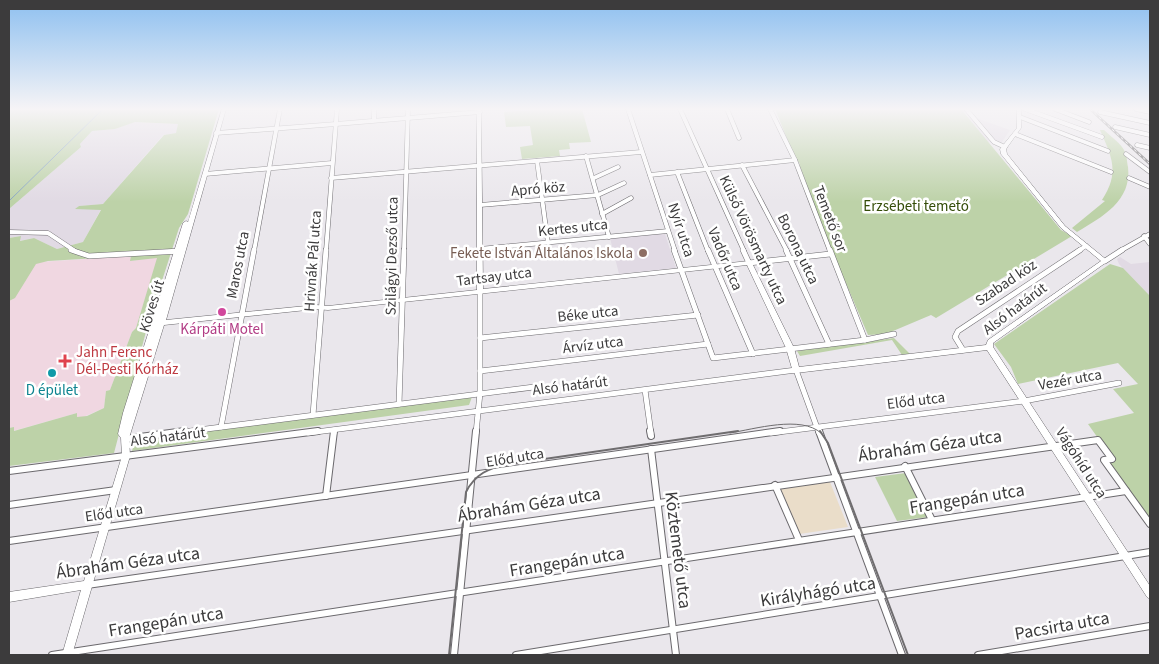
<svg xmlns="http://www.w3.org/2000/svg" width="1159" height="664" viewBox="0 0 1159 664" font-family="'Source Sans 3',sans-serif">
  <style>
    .commercial { fill: #eaddc9 }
    .built { fill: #e1dae4 }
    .medical { fill: #f0d7e1 }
    .green { fill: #bdd2a8 }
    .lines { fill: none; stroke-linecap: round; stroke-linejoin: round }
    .stream { stroke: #88a5c2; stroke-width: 1 }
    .street-far2-casing { stroke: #6b696d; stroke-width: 5 }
    .street-far1-casing { stroke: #6b696d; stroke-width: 6 }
    .street-casing { stroke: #6b696d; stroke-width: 8 }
    .secondary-casing { stroke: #6b696d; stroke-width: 1 }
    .street-far2 { stroke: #fff; stroke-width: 4 }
    .street-far1 { stroke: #fff; stroke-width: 5 }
    .street { stroke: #fff; stroke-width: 6 }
    .secondary { fill: #fff; fill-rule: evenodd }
    .tram-far1 { stroke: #6f6d6f; stroke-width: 1 }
    .tram { stroke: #6f6d6f; stroke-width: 2 }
    .rail-casing { stroke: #6f6d6f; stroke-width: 2.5 }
    .rail { stroke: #fff; stroke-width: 1; stroke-dasharray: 3; stroke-linecap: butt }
    .education-dot { fill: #8d6e63; stroke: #fff; stroke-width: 2 }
    .hotel-dot { fill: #d1479c; stroke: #fff; stroke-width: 2 }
    .health-dot { fill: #e0444e; stroke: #fff; stroke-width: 2 }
    .culture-dot { fill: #0f9aa8; stroke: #fff; stroke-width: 2 }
    .labels { text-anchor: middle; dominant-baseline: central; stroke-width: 5; stroke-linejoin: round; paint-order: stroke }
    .street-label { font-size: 15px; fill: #3c3b3c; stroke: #fff }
    .park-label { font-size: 15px; fill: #334c07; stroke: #fff }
    .education-label { font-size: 15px; fill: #785e54; stroke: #fff; text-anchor: end }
    .hotel-label { font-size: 15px; fill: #b23c85; stroke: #fff }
    .health-label { font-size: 15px; fill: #be3a42; stroke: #fff; text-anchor: start }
    .culture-label { font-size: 15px; fill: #0d838f; stroke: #fff }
    .near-street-label { font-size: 18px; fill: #3c3b3c; stroke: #fff }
  </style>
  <rect width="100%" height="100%" fill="#eae7ec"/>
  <polygon class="commercial" points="830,482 848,527 799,534 779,487"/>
  <g class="built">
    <polygon points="968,117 973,117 1010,130 1000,145 988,142"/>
    <polygon points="134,122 179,124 176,133 163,135 103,204 79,206 76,209 101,209 83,242 57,249 34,238 19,241 20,236 9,238 9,209 81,147 80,144 92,131 115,129"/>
    <polygon points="665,234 676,268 619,274 610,238"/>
    <polygon points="1120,257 1131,264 1150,262 1150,296 1119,264 1117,259"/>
  </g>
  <polygon class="medical" points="132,256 131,261 158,257 136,328 132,332 110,390 106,391 104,408 81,418 76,417 77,413 13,431 14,427 9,428 9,264"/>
  <g class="green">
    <polygon points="9,109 219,109 188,214 179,228 148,324 114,453 9,466 9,428 14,427 14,431 77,413 77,417 87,416 104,408 106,391 110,390 132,332 136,328 157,258 130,261 131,256 48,261 36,264 15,298 9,301 9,238 21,236 20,241 34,238 57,249 83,242 101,210 75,209 79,206 103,204 164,135 176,133 178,124 135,122 115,129 92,131 80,144 81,147 9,209"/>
    <polygon points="546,109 582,109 591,142 569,143 570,149 559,150 560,156 522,159 520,147 533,145 530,126 506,127 504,112"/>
    <polygon points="775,109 961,109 1061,230 1072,236 936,318 931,315 886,334 868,335 839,267 836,267 798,167 800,166 799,162 796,161"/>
    <path d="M 1100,130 L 1104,130 C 1110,136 1122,144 1125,152 C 1127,156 1127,163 1128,167 C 1132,201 1102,217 1077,232 L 1072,228 L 1105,201 L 1102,200 C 1120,173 1112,157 1100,130 Z"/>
    <polygon points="1110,264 1123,268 1150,296 1150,524 1104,460 1112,458 1088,424 1134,413 1113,389 1138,384 1118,363 1018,384 1011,367 994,344"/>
    <polygon points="894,338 910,354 902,355 892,340 800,356 797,351"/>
    <polygon points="472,397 469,405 132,451 135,440"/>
    <polygon points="906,473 929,517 897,521 875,477"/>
  </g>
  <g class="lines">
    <polyline class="stream" points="9,201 103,109"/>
    <g class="street-far2-casing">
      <g id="street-far2">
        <polyline points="374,109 374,120"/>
        <polyline points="628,109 675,251"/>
        <polyline points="680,109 744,251"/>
        <polyline points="727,109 739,138"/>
        <polyline points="770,109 795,160 830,251"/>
        <polyline points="966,109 994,142 1005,147"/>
        <polyline points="1025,109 1102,137"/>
        <polyline points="1055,109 1089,122"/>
        <polyline points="1136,109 1150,112"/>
        <polyline points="1100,112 1150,123"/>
        <polyline points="1020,117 1108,151"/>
        <polyline points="336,124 480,112"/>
        <polyline points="1115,127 1150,135"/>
        <polyline points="216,133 336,124"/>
        <polyline points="1015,134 1111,172"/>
        <polyline points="1137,145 1150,148"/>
        <polyline points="1126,154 1150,172"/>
        <polyline points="586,156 609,237"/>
        <polyline points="537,161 548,243"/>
        <polyline points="742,165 787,251"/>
        <polyline points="677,172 708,251"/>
        <polyline points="205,174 332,163"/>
        <polyline points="650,175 795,160"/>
        <polyline points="331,178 641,152"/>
        <polyline points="594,178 618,167"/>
        <polyline points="1129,178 1150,187"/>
        <polyline points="480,205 598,195 624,183"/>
        <polyline points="602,214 631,198"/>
        <polyline points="9,232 48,233 75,251"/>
        <polyline points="1144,236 1150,244"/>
        <polyline points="480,249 668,231"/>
        <polyline points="176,251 181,251"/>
        <polyline points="254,251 280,109"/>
        <polyline points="326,251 337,109"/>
        <polyline points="404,251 408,109"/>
        <polyline points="1078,251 1086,246"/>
        <polyline points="1120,251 1150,234"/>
      </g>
    </g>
    <g class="street-far1-casing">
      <g id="street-far1">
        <polyline points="71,250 89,256 181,251"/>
        <polyline points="674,250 713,358 865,340 894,334"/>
        <polyline points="708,250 753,354"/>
        <polyline points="743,250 749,263 830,254"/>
        <polyline points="786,250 829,344"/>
        <polyline points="830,250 865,340"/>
        <polyline points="1105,261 1122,250"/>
        <polyline points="480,338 698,315"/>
        <polyline points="963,350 955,337 958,331 1080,250"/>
        <polyline points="480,371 708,344"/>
        <polyline points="645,390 651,433"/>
        <polyline points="399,404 404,250"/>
        <polyline points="313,415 326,250"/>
        <polyline points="221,427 254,250"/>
        <polyline points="175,433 542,386"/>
        <polyline points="308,433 796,370 819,433"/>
        <polyline points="334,433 334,430"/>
        <polyline points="476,433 480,393 480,292"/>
        <polyline points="771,433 1024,401 1119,383"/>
      </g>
    </g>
    <g class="street-casing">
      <g id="street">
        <polyline points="650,431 651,436"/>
        <polyline points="819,431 902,655"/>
        <polyline points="125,439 185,431"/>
        <polyline points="651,449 676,655"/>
        <polyline points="905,466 932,520"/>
        <polyline points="9,471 318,431"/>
        <polyline points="775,485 799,540"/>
        <polyline points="326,496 334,431"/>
        <polyline points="9,505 116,490"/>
        <polyline points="9,541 780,431"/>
        <polyline points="87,585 1098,440 1112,459 1104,460 1150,524"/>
        <polyline points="52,655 1126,491"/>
        <polyline points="454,655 476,431"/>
        <polyline points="516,655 1150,552"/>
        <polyline points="978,655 1150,626"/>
      </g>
    </g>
    <g class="secondary-casing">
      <polygon id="secondary" points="222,109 226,109 166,320 316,305 328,306 477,290 477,109 481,109 483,289 749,261 752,263 794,348 799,367 986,345 988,340 1101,261 1061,228 1001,154 1000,149 1017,128 1017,109 1021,109 1021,128 1006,149 1007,154 1065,226 1108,261 993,343 993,347 1150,586 1150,599 1147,597 987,350 796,373 793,372 786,348 747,265 328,310 316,309 164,325 129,438 130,456 72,655 62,655 81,590 9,602 9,592 84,581 122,456 121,438 118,434 123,413 183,223 186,221 188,222"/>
    </g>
    <use href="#street-far2" class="street-far2"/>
    <use href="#street-far1" class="street-far1"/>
    <use href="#street" class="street"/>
    <use href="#secondary" class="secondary"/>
    <path class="tram-far1" d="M 730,433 C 755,429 801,415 821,433"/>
    <g class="tram">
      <polyline points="820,431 828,443 908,655"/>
      <polyline points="503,465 738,431"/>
      <path d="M 449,655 L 466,492 C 475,474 489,468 508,464"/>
    </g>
    <g class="rail-casing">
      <polyline id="rail" points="1090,109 1150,164"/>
    </g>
    <use href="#rail" class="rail"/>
  </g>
  <linearGradient id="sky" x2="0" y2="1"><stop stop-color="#8ec0f0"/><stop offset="0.54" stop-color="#f6f4f6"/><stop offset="1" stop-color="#f6f4f6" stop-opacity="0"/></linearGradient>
  <rect width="1159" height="202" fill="url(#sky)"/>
  <circle class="education-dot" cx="643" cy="253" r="5"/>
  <circle class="hotel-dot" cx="222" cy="312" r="5"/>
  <path class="health-dot" d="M62.5 353.5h5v5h5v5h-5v5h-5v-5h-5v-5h5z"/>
  <circle class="culture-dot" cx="52" cy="373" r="5"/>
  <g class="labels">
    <g class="street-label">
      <text transform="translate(538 189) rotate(-5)">Apró köz</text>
      <text transform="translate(830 219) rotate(69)">Temető sor</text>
      <text transform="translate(573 228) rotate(-6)">Kertes utca</text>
      <text transform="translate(681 230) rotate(72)">Nyír utca</text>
      <text transform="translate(753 240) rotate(65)">Külső Vörösmarty utca</text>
      <text transform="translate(798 249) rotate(64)">Borona utca</text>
      <text transform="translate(392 256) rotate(-89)">Szilágyi Dezső utca</text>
      <text transform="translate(725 259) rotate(67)">Vadőr utca</text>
      <text transform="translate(313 261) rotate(-86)">Hrivnák Pál utca</text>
      <text transform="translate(238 265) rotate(-79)">Maros utca</text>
      <text transform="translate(494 277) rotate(-7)">Tartsay utca</text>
      <text transform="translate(1006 283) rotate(-34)">Szabad köz</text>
      <text transform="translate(152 306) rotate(-73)">Köves út</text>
      <text transform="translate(1015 309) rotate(-37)">Alsó határút</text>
      <text transform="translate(588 314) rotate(-6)">Béke utca</text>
      <text transform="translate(593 345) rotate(-7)">Árvíz utca</text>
      <text transform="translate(1070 380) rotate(-10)">Vezér utca</text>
      <text transform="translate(570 386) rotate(-7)">Alsó határút</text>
      <text transform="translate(916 401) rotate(-7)">Előd utca</text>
      <text transform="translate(168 437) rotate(-7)">Alsó határút</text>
      <text transform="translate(515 458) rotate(-9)">Előd utca</text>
      <text transform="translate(1081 463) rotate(57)">Vágóhíd utca</text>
      <text transform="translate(114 513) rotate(-8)">Előd utca</text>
    </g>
    <g class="park-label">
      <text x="916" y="206">Erzsébeti temető</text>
    </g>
    <g class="education-label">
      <text x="633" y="253">Fekete István Általános Iskola</text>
    </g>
    <g class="hotel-label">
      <text x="222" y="329">Kárpáti Motel</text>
    </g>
    <g class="health-label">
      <text x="76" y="352">Jahn Ferenc<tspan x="76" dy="17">Dél-Pesti Kórház</tspan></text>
    </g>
    <g class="culture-label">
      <text x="52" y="390">D épület</text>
    </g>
    <g class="near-street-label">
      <text transform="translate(930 446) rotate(-8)">Ábrahám Géza utca</text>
      <text transform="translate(967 499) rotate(-9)">Frangepán utca</text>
      <text transform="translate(529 505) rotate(-9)">Ábrahám Géza utca</text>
      <text transform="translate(678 550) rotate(83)">Köztemető utca</text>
      <text transform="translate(567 562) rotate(-9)">Frangepán utca</text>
      <text transform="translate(128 563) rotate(-8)">Ábrahám Géza utca</text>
      <text transform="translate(818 592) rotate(-9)">Királyhágó utca</text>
      <text transform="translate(166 622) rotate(-9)">Frangepán utca</text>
      <text transform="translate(1062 626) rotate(-10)">Pacsirta utca</text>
    </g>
  </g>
  <rect width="1159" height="664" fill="none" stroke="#3c3b3c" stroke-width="20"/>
</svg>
